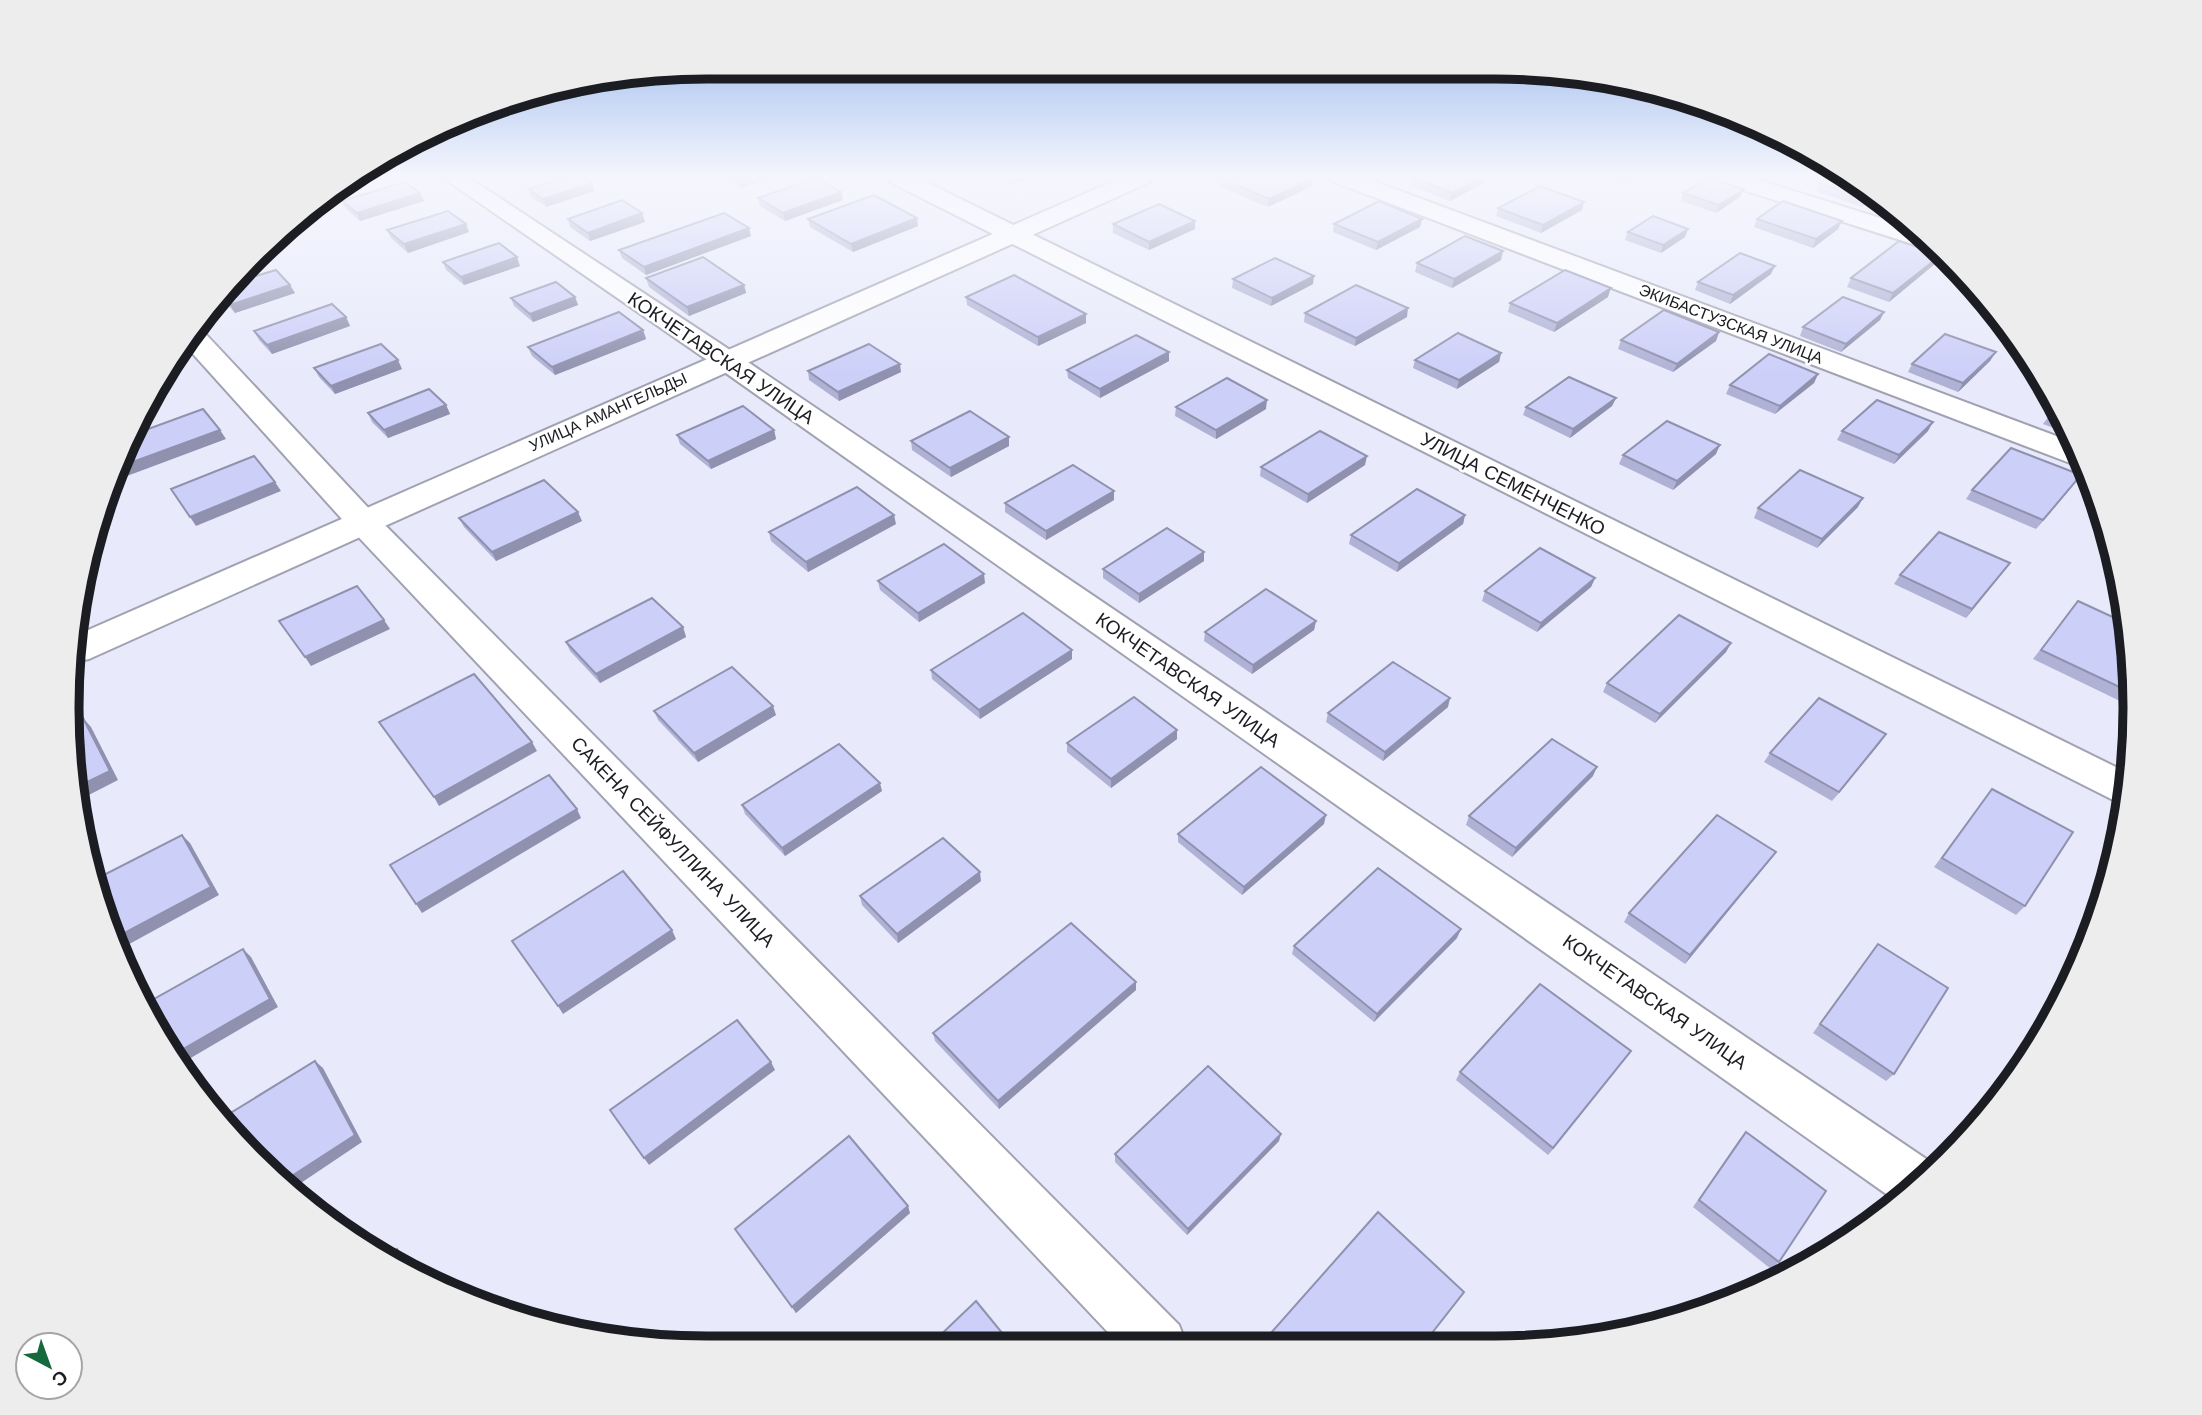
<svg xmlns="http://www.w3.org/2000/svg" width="2202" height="1415" viewBox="0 0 2202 1415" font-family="'Work Sans',sans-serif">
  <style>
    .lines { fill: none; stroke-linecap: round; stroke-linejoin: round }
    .minor-casing { stroke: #a0a2b1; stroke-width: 4 }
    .secondary-casing { stroke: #a0a2b1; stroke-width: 4 }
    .minor { fill: #fff; fill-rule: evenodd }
    .secondary { fill: #fff; fill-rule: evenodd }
    .wall { fill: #afb2d5 }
    .shaded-wall { fill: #8f91ae }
    .building { fill: #cccff8; stroke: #8f91ae; stroke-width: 2 }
    .labels { text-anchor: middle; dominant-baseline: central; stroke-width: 5; stroke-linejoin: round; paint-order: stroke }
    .far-street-label { font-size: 16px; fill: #1c1d23; stroke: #fff }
    .street-label { font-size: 19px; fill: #1c1d23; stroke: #fff }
    .rim { fill: none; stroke: #1c1d23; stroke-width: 9 }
  </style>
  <rect width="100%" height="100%" fill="#e8eafb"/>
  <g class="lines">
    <g class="minor-casing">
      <g id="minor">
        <polygon points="442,177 468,177 736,354 1938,1167 1917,1190 1899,1203 716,366"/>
        <polygon points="887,177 916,177 2130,774 2125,806 890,182"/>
        <polygon points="1331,177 1363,177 2075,443 2085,464 2070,463 1334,182"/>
        <polygon points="1715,177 1749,177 1918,230 1937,248 1922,247 1718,182"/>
        <polygon points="194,327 200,328 374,514 1179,1325 1187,1346 1120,1345 350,528 184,344"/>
      </g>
    </g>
    <g class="secondary-casing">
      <polygon id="secondary" points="1123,177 1153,177 1150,182 89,659 74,662 79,634"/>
    </g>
    <use href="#minor" class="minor"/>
    <use href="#secondary" class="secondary"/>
  </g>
  <g class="wall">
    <polygon points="722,177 773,177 741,188"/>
    <polygon points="998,177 1030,177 1012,184"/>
    <polygon points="1411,177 1494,177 1493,178 1450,201 1410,185"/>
    <polygon points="1605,177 1635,177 1624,183"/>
    <polygon points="1313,178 1312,186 1268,207 1221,187 1222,179"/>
    <polygon points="592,183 594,191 546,207 531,197 528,189"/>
    <polygon points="1819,183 1878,195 1862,207 1816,191"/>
    <polygon points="1744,189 1740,197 1716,213 1681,201 1683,193"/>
    <polygon points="841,192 843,200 785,221 760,206 758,198"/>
    <polygon points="420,193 424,201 360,221 346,209 342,201"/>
    <polygon points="1584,202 1582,210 1541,233 1496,216 1498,208"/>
    <polygon points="642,213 645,222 590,241 570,227 568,219"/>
    <polygon points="808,219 918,226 853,252 810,227"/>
    <polygon points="1422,219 1420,227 1376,250 1333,232 1334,224"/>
    <polygon points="1757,219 1842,221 1838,229 1813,248 1754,227"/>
    <polygon points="1195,221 1195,229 1149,250 1113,233 1113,224"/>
    <polygon points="387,230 469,232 408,253 391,238"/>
    <polygon points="1628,232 1685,237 1661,253 1625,240"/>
    <polygon points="751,236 646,275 622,258 619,250"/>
    <polygon points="1501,260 1452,288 1415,272 1417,263"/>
    <polygon points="443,262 520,266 464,285 446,270"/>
    <polygon points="1936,263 1889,302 1847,287 1851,278"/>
    <polygon points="1771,274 1730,304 1695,290 1698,282"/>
    <polygon points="646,278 744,285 746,293 689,316 649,287"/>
    <polygon points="1233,279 1313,284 1271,306 1232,288"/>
    <polygon points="236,282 295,293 235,313 221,297"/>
    <polygon points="1984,295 1999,316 1974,308 1979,299"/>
    <polygon points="575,297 578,305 533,322 514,306 511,298"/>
    <polygon points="966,297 1086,323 1038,346 967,305"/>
    <polygon points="1608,297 1554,332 1508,312 1510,303"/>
    <polygon points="1884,312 1880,320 1841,352 1800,336 1803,327"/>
    <polygon points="1305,313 1407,317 1355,346 1304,322"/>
    <polygon points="346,317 350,326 272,354 259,340 254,331"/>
    <polygon points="643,330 646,339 555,375 532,356 528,347"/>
    <polygon points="1719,332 1716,341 1673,372 1618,349 1621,340"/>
    <polygon points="1996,352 1990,361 1958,392 1908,372 1912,364"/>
    <polygon points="1501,353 1499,362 1457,389 1413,368 1415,360"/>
    <polygon points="1169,361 1100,398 1068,378 1067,370"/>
    <polygon points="314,368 402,369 335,394 319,377"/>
    <polygon points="808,371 901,372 839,401 809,380"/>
    <polygon points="1818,374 1814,383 1775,414 1726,394 1730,385"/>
    <polygon points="1616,398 1612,406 1570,438 1523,415 1526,407"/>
    <polygon points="446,405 450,414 388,438 372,422 368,413"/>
    <polygon points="2058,406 2072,435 2043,424 2049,416"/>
    <polygon points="1176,407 1266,409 1216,439 1175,416"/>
    <polygon points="774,430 776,439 711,469 680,444 677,435"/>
    <polygon points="1842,431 1928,431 1894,464 1837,440"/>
    <polygon points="1009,437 1009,446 951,477 912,450 911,441"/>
    <polygon points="1716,454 1673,490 1619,464 1623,455"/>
    <polygon points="1365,465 1307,503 1260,476 1261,467"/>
    <polygon points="2074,484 2036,529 1966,499 1972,490"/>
    <polygon points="1114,500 1046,540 1005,512 1005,503"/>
    <polygon points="1858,507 1817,548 1754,518 1758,508"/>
    <polygon points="1465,515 1463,524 1397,572 1349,544 1351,535"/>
    <polygon points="459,518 582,521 496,561 464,527"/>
    <polygon points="896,524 808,572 771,541 769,532"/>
    <polygon points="1204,552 1204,561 1139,603 1103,578 1103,569"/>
    <polygon points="2010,563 1966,618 1894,584 1900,575"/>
    <polygon points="1595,578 1591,587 1537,632 1482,601 1485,591"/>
    <polygon points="878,581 985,583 919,622 880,590"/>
    <polygon points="2078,601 2130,692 2122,702 2033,659"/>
    <polygon points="1316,621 1314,630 1252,674 1204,641 1205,632"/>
    <polygon points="683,627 686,637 600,683 570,651 566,642"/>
    <polygon points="1731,643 1726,652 1655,723 1603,692 1607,683"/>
    <polygon points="1072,659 980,719 932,679 931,670"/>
    <polygon points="1448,707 1383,761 1326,722 1328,713"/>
    <polygon points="654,711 776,715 698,762 658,720"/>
    <polygon points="1177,730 1177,739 1111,788 1067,752 1067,743"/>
    <polygon points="1880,743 1832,801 1764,762 1770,753"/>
    <polygon points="1593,776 1512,857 1466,825 1469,816"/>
    <polygon points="1992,789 2025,906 2016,915 1934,867"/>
    <polygon points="882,791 785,856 745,814 742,805"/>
    <polygon points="1324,824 1242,895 1178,842 1178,834"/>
    <polygon points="1776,852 1770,860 1685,964 1624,922 1629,913"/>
    <polygon points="981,881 898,943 862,905 860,896"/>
    <polygon points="1457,938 1374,1022 1292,954 1294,946"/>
    <polygon points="1878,944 1894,1074 1886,1081 1813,1033 1871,953"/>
    <polygon points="1136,982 1136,990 999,1109 935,1041 933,1033"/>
    <polygon points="1631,1051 1548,1155 1456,1080 1460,1072"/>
    <polygon points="1746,1132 1779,1262 1771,1269 1693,1207 1739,1140"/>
    <polygon points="1279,1141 1187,1235 1115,1162 1115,1154"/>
    <polygon points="910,1213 796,1313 735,1229"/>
  </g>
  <g class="shaded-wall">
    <polygon points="349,177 365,177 341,184"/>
    <polygon points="749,177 773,177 741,188 739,180"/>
    <polygon points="1012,177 1030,177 1012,184"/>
    <polygon points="1483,177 1494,177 1493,178 1450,201 1452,193"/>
    <polygon points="1626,177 1635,177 1624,183"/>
    <polygon points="1313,178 1312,186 1268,207 1269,199"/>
    <polygon points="592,183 594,191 546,207 543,199"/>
    <polygon points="1744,189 1740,197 1716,213 1719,205"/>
    <polygon points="841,192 843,200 785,221 783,213"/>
    <polygon points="420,193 424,201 360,221 357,213"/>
    <polygon points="1874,193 1878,195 1862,207 1866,199"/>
    <polygon points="1584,202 1582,210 1541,233 1543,225"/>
    <polygon points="642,213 645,222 590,241 588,233"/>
    <polygon points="917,218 918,226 853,252 851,244"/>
    <polygon points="1422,219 1420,227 1376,250 1378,242"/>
    <polygon points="1195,221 1195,229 1149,250 1149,242"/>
    <polygon points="1842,221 1838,229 1813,248 1816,239"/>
    <polygon points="466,224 469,232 408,253 404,244"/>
    <polygon points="749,228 751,236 646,275 644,267"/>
    <polygon points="1688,229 1685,237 1661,253 1663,245"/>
    <polygon points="1503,251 1501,260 1452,288 1454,279"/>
    <polygon points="1941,255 1936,263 1889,302 1893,293"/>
    <polygon points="517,257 520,266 464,285 461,277"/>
    <polygon points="1775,266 1771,274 1730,304 1733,295"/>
    <polygon points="1314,276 1313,284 1271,306 1272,298"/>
    <polygon points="290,285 295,293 235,313 230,305"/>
    <polygon points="744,285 746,293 689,316 687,307"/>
    <polygon points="1611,288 1608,297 1554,332 1557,323"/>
    <polygon points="575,297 578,305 533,322 530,314"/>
    <polygon points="1408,308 1407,317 1355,346 1356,338"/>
    <polygon points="1884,312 1880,320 1841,352 1846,344"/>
    <polygon points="1086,314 1086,323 1038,346 1038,337"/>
    <polygon points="346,317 350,326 272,354 267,345"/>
    <polygon points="643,330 646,339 555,375 552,367"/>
    <polygon points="1719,332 1716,341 1673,372 1677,364"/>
    <polygon points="1169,352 1169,361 1100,398 1100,389"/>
    <polygon points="1996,352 1990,361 1958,392 1963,383"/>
    <polygon points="1501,353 1499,362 1457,389 1459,380"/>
    <polygon points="398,360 402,369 335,394 331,386"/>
    <polygon points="900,364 901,372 839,401 838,392"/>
    <polygon points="1818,374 1814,383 1775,414 1780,406"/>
    <polygon points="163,385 168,393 157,397"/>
    <polygon points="1616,398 1612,406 1570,438 1573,429"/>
    <polygon points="1267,400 1266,409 1216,439 1216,430"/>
    <polygon points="446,405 450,414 388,438 384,430"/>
    <polygon points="1933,422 1928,431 1894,464 1899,455"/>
    <polygon points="220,430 226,439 119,479 116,473 119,467"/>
    <polygon points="774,430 776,439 711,469 708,461"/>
    <polygon points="1009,437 1009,446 951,477 950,468"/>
    <polygon points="1720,445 1716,454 1673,490 1677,481"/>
    <polygon points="1367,456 1365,465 1307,503 1308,494"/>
    <polygon points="2081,475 2074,484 2036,529 2043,520"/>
    <polygon points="275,482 281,491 196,526 190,517"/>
    <polygon points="1114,491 1114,500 1046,540 1046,531"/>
    <polygon points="1863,498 1858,507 1817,548 1822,539"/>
    <polygon points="578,512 582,521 496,561 492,552"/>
    <polygon points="894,515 896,524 808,572 806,562"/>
    <polygon points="1465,515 1463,524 1397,572 1399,563"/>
    <polygon points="1204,552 1204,561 1139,603 1139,594"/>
    <polygon points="2010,563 2003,572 1966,618 1972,609"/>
    <polygon points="984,574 985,583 919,622 918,613"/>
    <polygon points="1595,578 1591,587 1537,632 1541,623"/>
    <polygon points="384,620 390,629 311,666 305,657"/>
    <polygon points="1316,621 1314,630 1252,674 1253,665"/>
    <polygon points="683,627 686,637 600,683 596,674"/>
    <polygon points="1731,643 1726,652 1655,723 1660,714"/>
    <polygon points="1072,650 1072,659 980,719 979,710"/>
    <polygon points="1450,698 1448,707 1383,761 1385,752"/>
    <polygon points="773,706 776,715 698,762 694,753"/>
    <polygon points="83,718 91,727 118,780 79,800 77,787"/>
    <polygon points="1177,730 1177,739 1111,788 1111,779"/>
    <polygon points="1886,734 1880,743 1832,801 1839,792"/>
    <polygon points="532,742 537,751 439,806 434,797"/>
    <polygon points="1597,767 1593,776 1512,857 1516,848"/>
    <polygon points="880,783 882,791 785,856 782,848"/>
    <polygon points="577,809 581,818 422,913 416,904"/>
    <polygon points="1326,815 1324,824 1242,895 1244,887"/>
    <polygon points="182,835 190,843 219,895 122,948 117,937"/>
    <polygon points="1776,852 1770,860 1685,964 1690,955"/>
    <polygon points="980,872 981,881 898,943 897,934"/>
    <polygon points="1461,929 1457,938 1374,1022 1377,1014"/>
    <polygon points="672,930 676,939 563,1014 558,1006"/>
    <polygon points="243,949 251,957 278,1007 177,1066 171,1056"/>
    <polygon points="1136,982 1136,990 999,1109 998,1101"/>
    <polygon points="1631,1051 1625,1059 1548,1155 1553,1148"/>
    <polygon points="315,1061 323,1068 362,1142 292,1189 284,1181"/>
    <polygon points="771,1062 775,1070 649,1165 644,1158"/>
    <polygon points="1281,1134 1279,1141 1187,1235 1188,1229"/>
    <polygon points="908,1206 910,1213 796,1313 792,1307"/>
    <polygon points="397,1249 405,1256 414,1272 408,1268"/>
  </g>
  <g class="building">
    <polygon points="567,177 582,177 592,183 543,199 528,189"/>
    <polygon points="734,177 749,177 739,180"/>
    <polygon points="1226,177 1309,177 1313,178 1269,199 1222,179"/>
    <polygon points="1411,177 1483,177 1452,193"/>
    <polygon points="1829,177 1846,177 1874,193 1866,199 1819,183"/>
    <polygon points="816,178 841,192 783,213 758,198"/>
    <polygon points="1708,178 1744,189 1719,205 1683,193"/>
    <polygon points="405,182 420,193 357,213 342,201"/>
    <polygon points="1540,186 1584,202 1543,225 1498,208"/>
    <polygon points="874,195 917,218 851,244 808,219"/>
    <polygon points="622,200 642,213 588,233 568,219"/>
    <polygon points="1379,201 1422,219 1378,242 1334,224"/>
    <polygon points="1783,201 1842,221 1816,239 1757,219"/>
    <polygon points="1159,204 1195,221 1149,242 1113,224"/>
    <polygon points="448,211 466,224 404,244 387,230"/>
    <polygon points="724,213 749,228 644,267 619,250"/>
    <polygon points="1653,216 1688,229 1663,245 1628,232"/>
    <polygon points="1465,236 1503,251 1454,279 1417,263"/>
    <polygon points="1899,241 1941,255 1893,293 1851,278"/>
    <polygon points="499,243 517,257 461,277 443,262"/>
    <polygon points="1740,253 1775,266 1733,295 1698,282"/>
    <polygon points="703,257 744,285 687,307 646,278"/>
    <polygon points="1275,258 1314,276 1272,298 1233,279"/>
    <polygon points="276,270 290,285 230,305 222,296 236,282"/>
    <polygon points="1565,270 1611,288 1557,323 1510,303"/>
    <polygon points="1014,275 1086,314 1038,337 966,297"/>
    <polygon points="556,282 575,297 530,314 511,298"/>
    <polygon points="1356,285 1408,308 1356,338 1305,313"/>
    <polygon points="1984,295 1989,303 1979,299"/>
    <polygon points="1843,297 1884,312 1846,344 1803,327"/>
    <polygon points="332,304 346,317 267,345 254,331"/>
    <polygon points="1664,310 1719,332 1677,364 1621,340"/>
    <polygon points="619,312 643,330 552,367 528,347"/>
    <polygon points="1458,333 1501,353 1459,380 1415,360"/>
    <polygon points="1945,334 1996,352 1963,383 1912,364"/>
    <polygon points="1136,335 1169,352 1100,389 1067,370"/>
    <polygon points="381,344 398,360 331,386 314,368"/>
    <polygon points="869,344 900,364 838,392 808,371"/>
    <polygon points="1769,354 1818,374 1780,406 1730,385"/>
    <polygon points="1569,377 1616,398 1573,429 1526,407"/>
    <polygon points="1227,378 1267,400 1216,430 1176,407"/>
    <polygon points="429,389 446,405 384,430 368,413"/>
    <polygon points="1877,400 1933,422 1899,455 1842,431"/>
    <polygon points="743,406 774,430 708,461 677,435"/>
    <polygon points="2058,406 2065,422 2049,416"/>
    <polygon points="203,409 220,430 119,467 137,433"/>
    <polygon points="970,411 1009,437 950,468 911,441"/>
    <polygon points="1667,421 1720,445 1677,481 1623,455"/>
    <polygon points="1320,431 1367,456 1308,494 1261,467"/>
    <polygon points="2011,448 2081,475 2043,520 1972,490"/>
    <polygon points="254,456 275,482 190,517 171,489"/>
    <polygon points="1073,465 1114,491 1046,531 1005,503"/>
    <polygon points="1800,470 1863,498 1822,539 1758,508"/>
    <polygon points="544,480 578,512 492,552 459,518"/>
    <polygon points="857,487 894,515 806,562 769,532"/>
    <polygon points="1417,489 1465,515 1399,563 1351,535"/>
    <polygon points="1167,528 1204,552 1139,594 1103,569"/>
    <polygon points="1939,532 2010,563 1972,609 1900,575"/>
    <polygon points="944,544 984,574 918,613 878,581"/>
    <polygon points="1540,548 1595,578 1541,623 1485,591"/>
    <polygon points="357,586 384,620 305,657 279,621"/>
    <polygon points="1266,589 1316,621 1253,665 1205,632"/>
    <polygon points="652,598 683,627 596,674 566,642"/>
    <polygon points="2078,601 2130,625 2132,689 2130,692 2041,650"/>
    <polygon points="1023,613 1072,650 979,710 931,670"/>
    <polygon points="1679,615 1731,643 1660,714 1607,683"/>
    <polygon points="1393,662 1450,698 1385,752 1328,713"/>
    <polygon points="732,667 773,706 694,753 654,711"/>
    <polygon points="474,674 532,742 434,797 379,722"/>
    <polygon points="1134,697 1177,730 1111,779 1067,743"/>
    <polygon points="1819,698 1886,734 1839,792 1770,753"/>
    <polygon points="83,718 110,771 77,787 69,724"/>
    <polygon points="1552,739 1597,767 1516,848 1469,816"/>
    <polygon points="839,744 880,783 782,848 742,805"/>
    <polygon points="1261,767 1326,815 1244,887 1178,834"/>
    <polygon points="549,775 577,809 416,904 390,865"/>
    <polygon points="1992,789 2073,832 2025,906 1942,858"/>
    <polygon points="1717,815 1776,852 1690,955 1629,913"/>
    <polygon points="182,835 211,887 117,937 92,881"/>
    <polygon points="943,838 980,872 897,934 860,896"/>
    <polygon points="1378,868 1461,929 1377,1014 1294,946"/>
    <polygon points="623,871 672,930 558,1006 512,941"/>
    <polygon points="1071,923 1136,982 998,1101 933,1033"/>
    <polygon points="1878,944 1948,988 1894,1074 1820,1024"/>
    <polygon points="243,949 270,999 171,1056 147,1003"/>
    <polygon points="1540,984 1631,1051 1553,1148 1460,1072"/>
    <polygon points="737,1020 771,1062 644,1158 610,1110"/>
    <polygon points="315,1061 355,1135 284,1181 224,1117"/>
    <polygon points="1208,1066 1281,1134 1188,1229 1115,1154"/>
    <polygon points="1746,1132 1826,1191 1779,1262 1699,1200"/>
    <polygon points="849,1136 908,1206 792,1307 735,1229"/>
    <polygon points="1378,1212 1464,1292 1421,1347 1266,1346 1263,1342"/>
    <polygon points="397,1249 408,1268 388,1257"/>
    <polygon points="976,1301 1012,1345 931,1344"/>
  </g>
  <linearGradient id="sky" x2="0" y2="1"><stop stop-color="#8eb0ea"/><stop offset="0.47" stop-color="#f5f6fd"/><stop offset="1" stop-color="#f5f6fd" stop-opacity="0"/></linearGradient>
  <rect width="2202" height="375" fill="url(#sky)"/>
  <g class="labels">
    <g class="far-street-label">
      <text transform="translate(1731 324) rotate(21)">ЭКИБАСТУЗСКАЯ УЛИЦА</text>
      <text transform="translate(608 412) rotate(-24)">УЛИЦА АМАНГЕЛЬДЫ</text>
    </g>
    <g class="street-label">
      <text transform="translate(721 358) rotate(34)">КОКЧЕТАВСКАЯ УЛИЦА</text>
      <text transform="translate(1513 484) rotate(27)">УЛИЦА СЕМЕНЧЕНКО</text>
      <text transform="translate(1188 680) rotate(35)">КОКЧЕТАВСКАЯ УЛИЦА</text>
      <text transform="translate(673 842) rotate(46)">САКЕНА СЕЙФУЛЛИНА УЛИЦА</text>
      <text transform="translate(1655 1002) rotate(35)">КОКЧЕТАВСКАЯ УЛИЦА</text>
    </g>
  </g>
  <path d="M0 0H2202V1415H0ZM707 79H1495A628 628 0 0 1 2123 707V708A628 628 0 0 1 1495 1336H707A628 628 0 0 1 79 708V707A628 628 0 0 1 707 79Z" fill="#ededed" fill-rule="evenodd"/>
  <path class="rim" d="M707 79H1495A628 628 0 0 1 2123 707V708A628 628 0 0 1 1495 1336H707A628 628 0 0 1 79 708V707A628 628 0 0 1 707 79Z"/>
  <g transform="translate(49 1366) rotate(139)"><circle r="33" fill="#ffffff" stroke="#a4a5a7" stroke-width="2"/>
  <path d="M0-5L12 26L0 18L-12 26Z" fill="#16693a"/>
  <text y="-10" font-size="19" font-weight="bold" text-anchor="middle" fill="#1c1d23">С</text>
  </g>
</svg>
